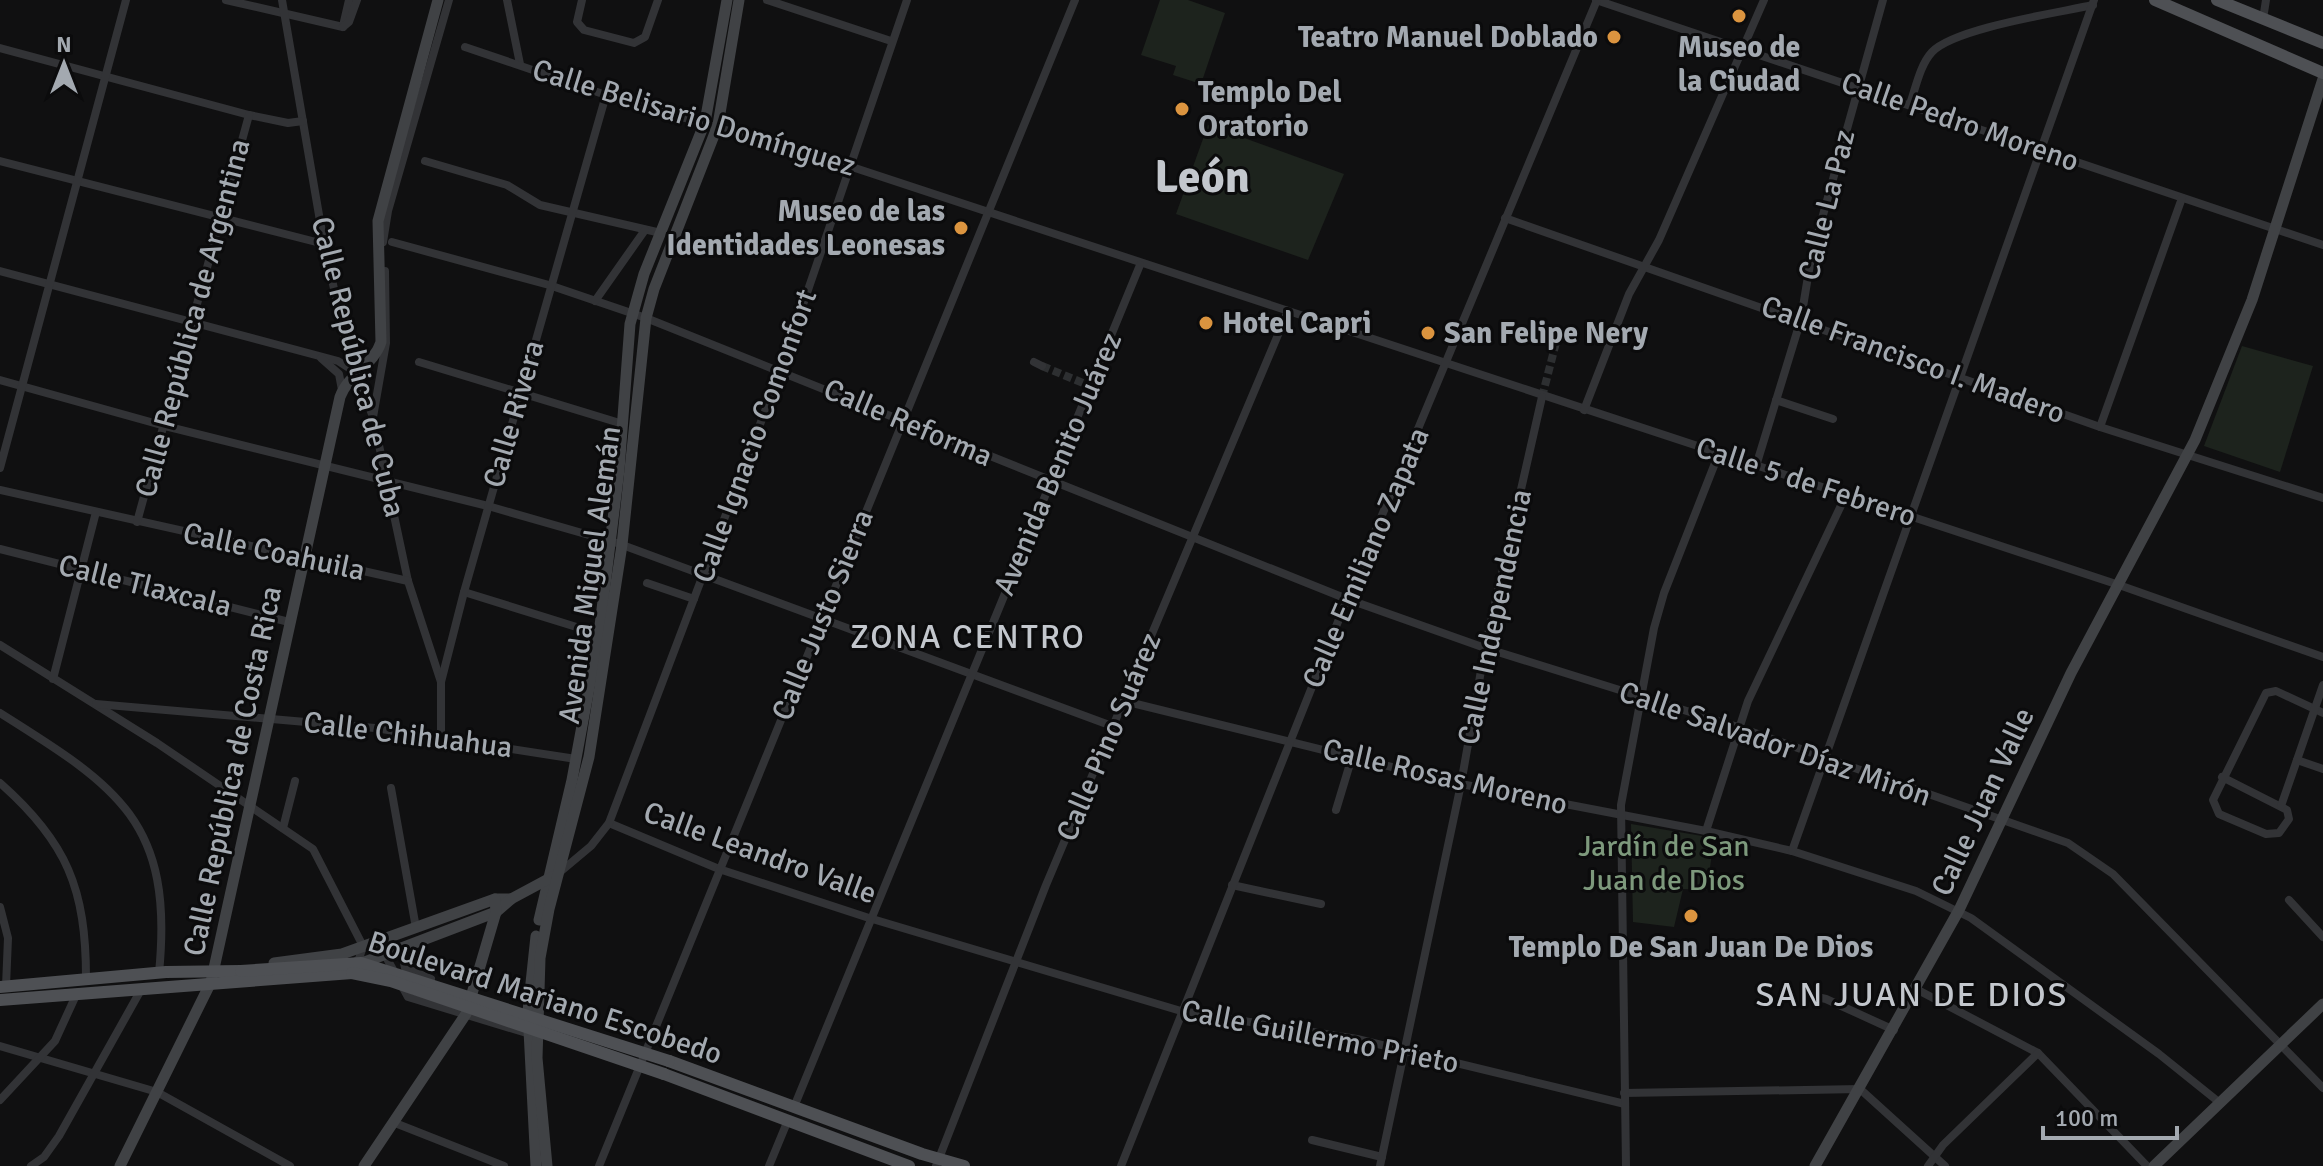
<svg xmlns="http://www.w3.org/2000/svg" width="2323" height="1166" viewBox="0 0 2323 1166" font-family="Signika,sans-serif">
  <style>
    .green { fill: #1d231d }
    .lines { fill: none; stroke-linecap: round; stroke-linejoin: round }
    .street-tunnel { stroke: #2d2f31; stroke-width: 8; stroke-dasharray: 8 4; stroke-linecap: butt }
    .street { stroke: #323336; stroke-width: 8 }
    .secondary { stroke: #404245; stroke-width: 11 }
    .primary { stroke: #4e5054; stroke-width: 12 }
    .primary-bridge { stroke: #4e5054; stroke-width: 12 }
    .poi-dot { fill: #db943f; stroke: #0b0b0c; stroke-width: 3 }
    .labels { text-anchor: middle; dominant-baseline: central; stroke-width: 6; stroke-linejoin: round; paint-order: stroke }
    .poi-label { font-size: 30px; font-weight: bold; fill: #a3a9b0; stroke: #0b0b0c; text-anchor: start }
    .street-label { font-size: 30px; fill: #a3a9b0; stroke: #0b0b0c }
    .park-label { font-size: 30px; fill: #7d997c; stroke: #0b0b0c }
    .quarter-label { font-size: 34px; letter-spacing: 2px; fill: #c3c7cd; stroke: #0b0b0c }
    .town-label { font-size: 46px; font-weight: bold; fill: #c3c7cd; stroke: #0b0b0c }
  </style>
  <rect width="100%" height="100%" fill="#101011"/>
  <g class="green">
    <polygon points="1160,0 1188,0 1225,13 1201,84 1173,75 1176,66 1141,55"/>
    <polygon points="1208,125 1344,174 1308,260 1176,214"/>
    <polygon points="2242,346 2313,366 2280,472 2204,446"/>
    <polygon points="1631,824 1714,838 1707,890 1683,889 1674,927 1633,922"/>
  </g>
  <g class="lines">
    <g class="street-tunnel">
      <polyline points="1042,366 1083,383"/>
      <polyline points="1542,397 1559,331"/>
    </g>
    <g class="street">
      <polyline points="226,0 343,27"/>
      <polyline points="282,0 324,244 347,347 373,417 408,581 441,682"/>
      <polyline points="507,0 520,64"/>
      <polyline points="582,0 577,22 584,30 634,43 645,37 658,0"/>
      <polyline points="767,0 891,41"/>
      <polyline points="1596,0 2323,245"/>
      <polyline points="2263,19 2266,0"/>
      <polyline points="343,26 349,0"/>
      <polyline points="343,27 349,22 357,0"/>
      <polyline points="465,47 606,95 849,166 2119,585 2323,657"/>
      <polyline points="0,48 249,115 288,123 303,121"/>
      <path d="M 1910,104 C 1916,87 1920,65 1932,52 C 1955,28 2057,13 2093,5"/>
      <polyline points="0,161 324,244"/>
      <polyline points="425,161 507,185 540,205 661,233"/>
      <polyline points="1505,218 2100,427 2323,498"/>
      <polyline points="383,242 388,211 449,0"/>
      <polyline points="392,242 549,285 646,318 1347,599 1485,648 1738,727 2068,843 2113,874 2323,1088"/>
      <polyline points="0,271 338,361 355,372"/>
      <polyline points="595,301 645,230"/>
      <polyline points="321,358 339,374 342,390"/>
      <polyline points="419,362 623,424"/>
      <polyline points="1034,362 1042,366"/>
      <polyline points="0,380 165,426 488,506 617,543 1112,726"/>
      <polyline points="1776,400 1833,419"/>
      <polyline points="1584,410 1629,294 1659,240 1764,0"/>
      <polyline points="373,417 386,343 385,271"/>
      <polyline points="2100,427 2182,198"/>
      <polyline points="1756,466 1801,319 1811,258 1883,0"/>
      <polyline points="0,468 126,0"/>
      <polyline points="0,490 408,581"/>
      <polyline points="137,522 249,115"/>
      <polyline points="0,549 289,622"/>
      <polyline points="647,583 694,599"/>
      <polyline points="464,592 599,634"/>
      <polyline points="0,645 157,743 313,849 363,946 359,959 352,964"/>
      <polyline points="53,679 96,512"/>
      <polyline points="1124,701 1461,784 1706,831 1792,851 1916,891 1971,918 2159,1054 2220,1103"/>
      <polyline points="96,704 375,728 576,759"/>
      <path d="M 0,713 C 118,787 174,822 159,973"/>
      <polyline points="441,736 441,682 464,592 606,95"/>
      <polyline points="2297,760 2323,769"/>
      <polyline points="2222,777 2287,810 2289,819 2279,833 2266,834 2219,814 2213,800 2266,693 2276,691 2323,713"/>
      <path d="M 0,783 C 67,842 86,889 86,978"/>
      <polyline points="391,788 416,928"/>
      <polyline points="2281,806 2323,685"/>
      <polyline points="1336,810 1352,757"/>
      <polyline points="609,823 719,869 869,918 1181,1011 1357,1039 1625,1104"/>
      <polyline points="283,828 295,781"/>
      <polyline points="1706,831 1748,701 1846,495"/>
      <polyline points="1792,851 2094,0"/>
      <polyline points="560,872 591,846 609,823 781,369 907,0"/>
      <polyline points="1232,885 1321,904"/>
      <polyline points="2289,900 2323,937"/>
      <polyline points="0,907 8,938 6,986"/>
      <polyline points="401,949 405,968 431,979"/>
      <polyline points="385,955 408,997 533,1035"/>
      <polyline points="1916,989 2038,1053 2147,1166"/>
      <polyline points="1804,994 1826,999 1894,1030"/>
      <polyline points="0,1046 157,1092 290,1166"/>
      <polyline points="1624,1093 1860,1089 1945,1166"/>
      <polyline points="0,1100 55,1041 77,993"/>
      <polyline points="794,1107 1140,265"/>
      <polyline points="395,1123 504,1166"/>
      <polyline points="1312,1140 1382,1157"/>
      <polyline points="31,1166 44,1157 59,1136 142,988"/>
      <polyline points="599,1166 1075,0"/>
      <polyline points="769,1166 788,1120"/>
      <polyline points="936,1166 1046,885 1288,311"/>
      <polyline points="1121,1166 1347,599 1597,0"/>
      <polyline points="1380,1166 1461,784 1485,648 1542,397"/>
      <polyline points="1626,1166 1621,805 1654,628 1664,593 1719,453"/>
      <polyline points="1928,1166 1943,1145 2038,1053"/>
    </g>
    <g class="secondary">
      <polyline points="539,920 572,780 599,634 619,470 630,324 644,274 705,122 727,0"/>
      <polyline points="274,963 342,954 495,899 511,899"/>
      <polyline points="357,965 496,912 511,899 552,877"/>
      <path d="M 120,1166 L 211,982 L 340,397 C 348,374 374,365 381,342 L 378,221 L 438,0"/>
      <polyline points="364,1166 466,1014 496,912 495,899"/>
      <polyline points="536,1166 528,1011 536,936"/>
      <polyline points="547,1166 537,1058 540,958 549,909 589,757 622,545 646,318 654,289 718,125 739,0"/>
      <polyline points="1815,1166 1959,910 2071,673 2195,440 2252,300 2323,79"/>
      <polyline points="2154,1166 2323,1004"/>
    </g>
    <g class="primary">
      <polyline points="2155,0 2323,73"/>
      <polyline points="2217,0 2323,43"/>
      <polyline points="0,987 166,972 241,971"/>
      <polyline points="0,1000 352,973"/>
      <polyline points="669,1061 922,1154 964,1166"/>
      <polyline points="664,1074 909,1166"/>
    </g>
    <g class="primary-bridge">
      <polyline points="241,971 361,963 669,1061"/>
      <polyline points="352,973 391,981 664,1074"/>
    </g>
  </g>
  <g class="poi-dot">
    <circle cx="1739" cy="16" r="8"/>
    <circle cx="1614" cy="37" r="8"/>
    <circle cx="1182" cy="109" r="8"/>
    <circle cx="961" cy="228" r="8"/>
    <circle cx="1206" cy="323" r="8"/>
    <circle cx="1428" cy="333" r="8"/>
    <circle cx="1691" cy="916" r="8"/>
  </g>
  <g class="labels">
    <g class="poi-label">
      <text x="1598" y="37" text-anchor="end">Teatro Manuel Doblado</text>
      <text x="1739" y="47" text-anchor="middle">Museo de<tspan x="1739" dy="34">la Ciudad</tspan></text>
      <text x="1198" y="92">Templo Del<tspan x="1198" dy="34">Oratorio</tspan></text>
      <text x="945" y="211" text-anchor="end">Museo de las<tspan x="945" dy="34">Identidades Leonesas</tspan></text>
      <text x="1222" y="323">Hotel Capri</text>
      <text x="1444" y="333">San Felipe Nery</text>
      <text x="1691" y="947" text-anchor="middle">Templo De San Juan De Dios</text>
    </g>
    <g class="street-label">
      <text transform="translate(694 118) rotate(17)">Calle Belisario Domínguez</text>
      <text transform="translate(1960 122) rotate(19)">Calle Pedro Moreno</text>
      <text transform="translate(1827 205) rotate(-76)">Calle La Paz</text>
      <text transform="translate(193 318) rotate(-75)">Calle República de Argentina</text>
      <text transform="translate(1913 360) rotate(20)">Calle Francisco I. Madero</text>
      <text transform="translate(358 367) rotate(76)">Calle República de Cuba</text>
      <text transform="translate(514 414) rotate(-74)">Calle Rivera</text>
      <text transform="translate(908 423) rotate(23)">Calle Reforma</text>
      <text transform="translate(755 436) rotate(-70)">Calle Ignacio Comonfort</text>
      <text transform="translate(1058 464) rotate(-67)">Avenida Benito Juárez</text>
      <text transform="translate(1806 482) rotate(18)">Calle 5 de Febrero</text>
      <text transform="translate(274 552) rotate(12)">Calle Coahuila</text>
      <text transform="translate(1366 558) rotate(-67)">Calle Emiliano Zapata</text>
      <text transform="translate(590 575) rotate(-82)">Avenida Miguel Alemán</text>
      <text transform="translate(145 586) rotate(14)">Calle Tlaxcala</text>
      <text transform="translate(823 615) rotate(-68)">Calle Justo Sierra</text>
      <text transform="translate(1495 617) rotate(-78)">Calle Independencia</text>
      <text transform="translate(408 735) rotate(7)">Calle Chihuahua</text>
      <text transform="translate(1109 737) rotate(-67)">Calle Pino Suárez</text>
      <text transform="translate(1775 744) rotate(19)">Calle Salvador Díaz Mirón</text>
      <text transform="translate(233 771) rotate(-78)">Calle República de Costa Rica</text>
      <text transform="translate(1445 777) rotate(13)">Calle Rosas Moreno</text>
      <text transform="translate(1983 802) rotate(-65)">Calle Juan Valle</text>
      <text transform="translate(760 853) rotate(20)">Calle Leandro Valle</text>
      <text transform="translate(545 998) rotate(18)">Boulevard Mariano Escobedo</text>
      <text transform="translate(1320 1037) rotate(11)">Calle Guillermo Prieto</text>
    </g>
    <g class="park-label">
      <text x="1664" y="846">Jardín de San<tspan x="1664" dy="34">Juan de Dios</tspan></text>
    </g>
    <g class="quarter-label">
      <text x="968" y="637">ZONA CENTRO</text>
      <text x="1912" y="995">SAN JUAN DE DIOS</text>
    </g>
    <g class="town-label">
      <text x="1202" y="177">León</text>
    </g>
  </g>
  <g transform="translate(64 64)" stroke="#0b0b0c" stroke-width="6" paint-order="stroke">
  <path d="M0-6L14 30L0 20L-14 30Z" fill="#a3a9b0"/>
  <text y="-12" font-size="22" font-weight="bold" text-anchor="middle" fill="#a3a9b0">N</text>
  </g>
  <path d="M2043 1126v12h134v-12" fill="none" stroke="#a3a9b0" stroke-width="4"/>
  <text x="2055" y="1126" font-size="24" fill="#a3a9b0" stroke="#0b0b0c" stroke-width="6" paint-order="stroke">100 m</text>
</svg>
